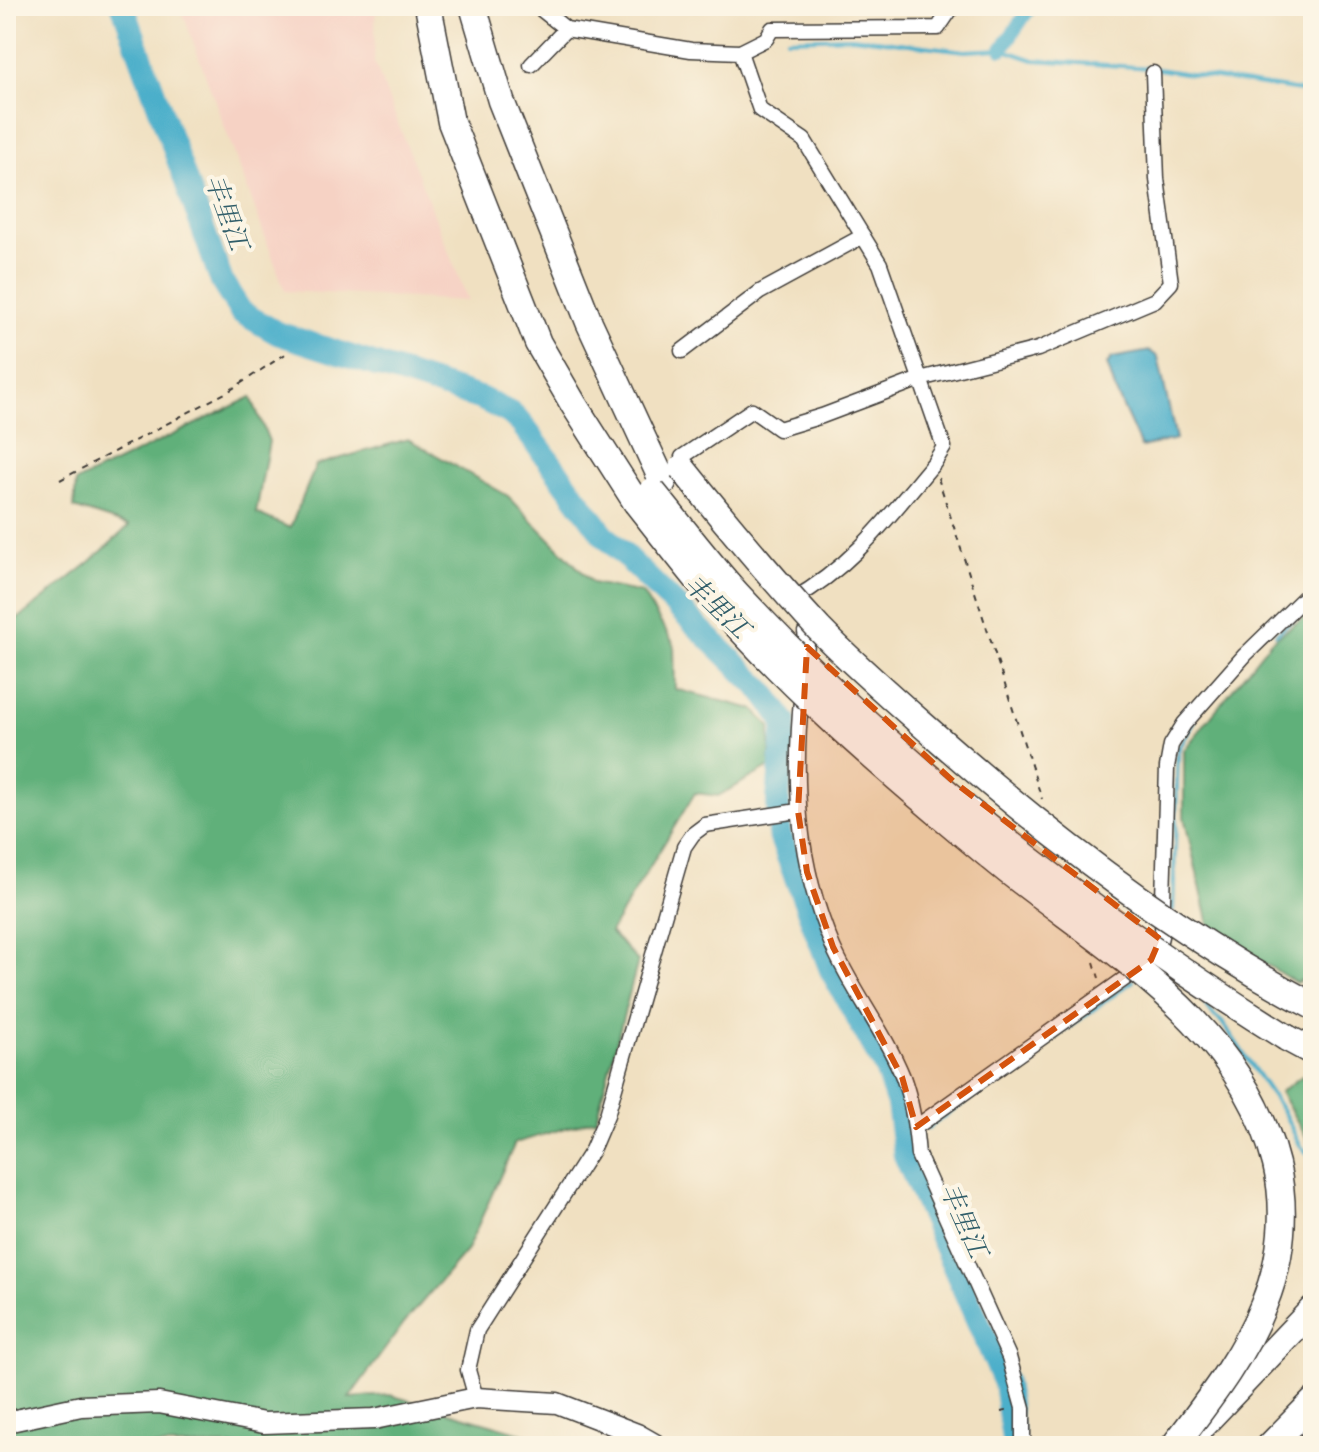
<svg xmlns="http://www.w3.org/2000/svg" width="1319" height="1452" viewBox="0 0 1319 1452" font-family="'Libre Caslon Text','Noto Serif SC',serif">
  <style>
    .built { fill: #f6d2c4 }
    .forest { fill: #60b07a; stroke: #3e664b; stroke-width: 2 }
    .water { fill: #4bafca; stroke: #346673; stroke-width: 2 }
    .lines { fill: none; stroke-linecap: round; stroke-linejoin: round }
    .stream { stroke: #4bafca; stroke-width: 4 }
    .canal { stroke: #4bafca; stroke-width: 14 }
    .river { stroke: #4bafca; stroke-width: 24 }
    .street-casing { stroke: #3c3935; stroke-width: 17 }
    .secondary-casing { stroke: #3c3935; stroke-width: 23 }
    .highway-casing { stroke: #3c3935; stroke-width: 29 }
    .path { stroke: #3c3935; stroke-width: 2; stroke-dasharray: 6 6; stroke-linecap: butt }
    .street { stroke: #fff; stroke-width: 14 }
    .secondary { stroke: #fff; stroke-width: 20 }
    .highway { stroke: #fff; stroke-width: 26 }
    .highway-bridge-casing { stroke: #3c3935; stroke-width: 29; stroke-linecap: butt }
    .highway-bridge { stroke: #fff; stroke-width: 26 }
    .marked { fill: #d4530e; fill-opacity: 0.2; stroke: #d4530e; stroke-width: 6; stroke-dasharray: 16 10; stroke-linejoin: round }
    .labels { text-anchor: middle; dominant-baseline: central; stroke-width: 8; stroke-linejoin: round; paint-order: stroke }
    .water-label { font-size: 26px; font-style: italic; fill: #315e6a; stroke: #fcf5e5 }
  </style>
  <rect width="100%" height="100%" fill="#fcf5e5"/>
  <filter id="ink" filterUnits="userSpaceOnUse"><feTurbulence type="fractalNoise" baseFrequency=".0125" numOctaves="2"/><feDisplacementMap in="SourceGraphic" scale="16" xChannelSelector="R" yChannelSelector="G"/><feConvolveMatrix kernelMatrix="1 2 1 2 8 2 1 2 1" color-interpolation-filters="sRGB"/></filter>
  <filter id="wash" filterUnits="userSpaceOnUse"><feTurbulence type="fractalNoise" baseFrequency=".006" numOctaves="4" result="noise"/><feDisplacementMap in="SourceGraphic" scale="32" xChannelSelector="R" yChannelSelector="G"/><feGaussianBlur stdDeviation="1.8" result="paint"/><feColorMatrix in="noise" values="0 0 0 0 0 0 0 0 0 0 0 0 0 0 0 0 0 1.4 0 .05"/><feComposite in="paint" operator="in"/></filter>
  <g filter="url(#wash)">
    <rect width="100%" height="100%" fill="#f0e0c1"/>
    <polygon class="built" points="180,6 376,6 374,62 468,301 285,291"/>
    <g class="forest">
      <polygon points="251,397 269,441 256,513 290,528 316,465 408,439 508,496 593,583 642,593 674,644 675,689 753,709 770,726 770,767 718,796 695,793 610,932 638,961 596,1119 515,1143 467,1250 404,1323 349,1398 390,1395 566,1446 6,1446 6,606 19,618 90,562 129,526 74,508 76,482"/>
      <polygon points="1313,611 1313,974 1296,983 1210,929 1184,817 1184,750 1271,641"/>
      <polygon points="1302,1076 1313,1084 1313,1149 1280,1092"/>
    </g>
    <polygon class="water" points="1150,351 1158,357 1176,439 1141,447 1116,392 1107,364 1112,358"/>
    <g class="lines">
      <g class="stream">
        <polyline points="787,39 852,37 965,51 1002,49 1034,60 1151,68 1313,93"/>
        <polyline points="1276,634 1313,601"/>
        <polyline points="1173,910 1178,750 1194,722"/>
        <polyline points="1199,994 1212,1014 1222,1022 1284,1113 1301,1147 1313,1158"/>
        <polyline points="928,1128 1133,981"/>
        <polyline points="903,1145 906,1143"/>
      </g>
      <polyline class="canal" points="1002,49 1031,6"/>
      <polyline class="river" points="123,6 222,282 241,312 277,333 482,399 510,413 521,423 604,535 763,691 785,722 778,799 779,833 831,970 886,1069 898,1104 905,1155 1005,1383 1014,1446"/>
    </g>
  </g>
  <g filter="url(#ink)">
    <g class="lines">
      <g class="street-casing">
        <g id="street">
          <polyline points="537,6 566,29 691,50 740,52 766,39 772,29 938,28 953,6"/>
          <path d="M 740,52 L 760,110 L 804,140 L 880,264 L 944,447 L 934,463 C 889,516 854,565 792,600"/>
          <polyline points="531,65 566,29"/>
          <polyline points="682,351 760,292 863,236"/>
          <polyline points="682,457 752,410 779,429 822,416 920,379 1038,349 1155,300 1171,283 1157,179 1153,73"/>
          <polyline points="805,632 807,643 805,664"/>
          <path d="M 802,689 C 793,780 796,861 833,947 C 853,992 885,1032 903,1077 C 912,1102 916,1129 918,1155 L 1009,1357 L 1023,1408 L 1023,1446"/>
          <polyline points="916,1127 1151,960 1159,945 1162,932 1167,767 1171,745 1184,724 1245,655 1313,589"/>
          <polyline points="476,1398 468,1370 477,1330 592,1150 607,1115 684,847 693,834 705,825 798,811"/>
        </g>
      </g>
      <g class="secondary-casing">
        <polyline id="secondary" points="6,1422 81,1406 159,1403 264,1423 374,1419 476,1398 557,1403 637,1434 658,1446"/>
      </g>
      <g class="highway-casing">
        <g id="highway">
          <polyline points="428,6 451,122 538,343 574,405 636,502"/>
          <polyline points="473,6 501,101 589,322 663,482"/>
          <polyline points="1287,1038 1313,1052"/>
          <polyline points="1194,1434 1313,1309"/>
          <polyline points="1270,1446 1313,1402"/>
        </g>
      </g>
      <g class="path">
        <polyline points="938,478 1042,799"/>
        <polyline points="60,480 229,391 290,351"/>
        <polyline points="1094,962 1099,978"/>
        <polyline points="1001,1412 1010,1410"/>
      </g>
      <use href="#street" class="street"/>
      <use href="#secondary" class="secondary"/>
      <use href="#highway" class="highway"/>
      <g class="highway-bridge-casing">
        <g id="highway-bridge">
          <path d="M 682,468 C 726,523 771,577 819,629 C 857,668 899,704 940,740 C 1054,840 1178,935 1313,1006"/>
          <path d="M 652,491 C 680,525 707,561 737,594 C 899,768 1085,912 1287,1038"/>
          <path d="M 636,502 C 663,536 690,571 718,604 C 788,684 869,755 950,823 C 969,839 988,855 1008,871 C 1112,953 1242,1025 1276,1164 C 1287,1210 1282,1260 1264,1304 C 1243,1357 1208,1401 1174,1446"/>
        </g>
      </g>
      <use href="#highway-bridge" class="highway-bridge"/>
    </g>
  </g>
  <path class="marked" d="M 807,647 L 954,782 L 1160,939 L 1151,960 L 916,1127 L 902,1077 L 833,947 L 807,872 L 798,811 Z"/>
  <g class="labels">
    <g class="water-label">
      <text transform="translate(227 212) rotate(70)">丰里江</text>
      <text transform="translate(717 606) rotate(44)">丰里江</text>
      <text transform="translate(964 1220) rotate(66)">丰里江</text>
    </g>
  </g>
  <rect width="1319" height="1452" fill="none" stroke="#fcf5e5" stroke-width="32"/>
</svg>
